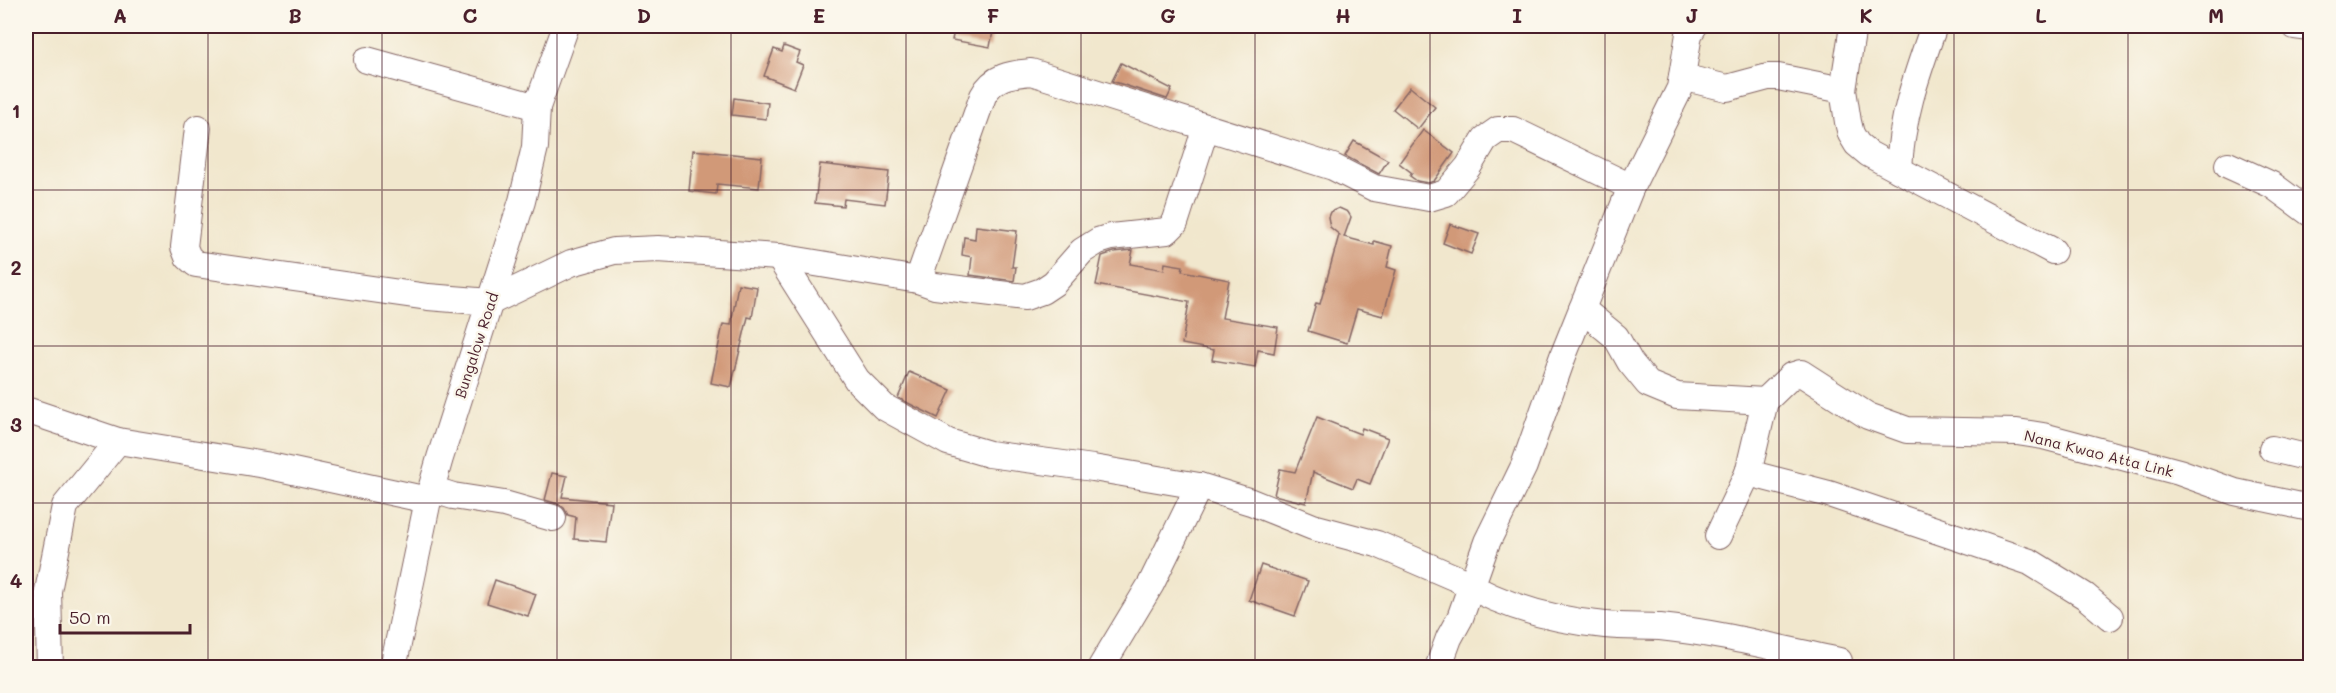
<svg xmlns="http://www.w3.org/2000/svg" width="2336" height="693" viewBox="0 0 2336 693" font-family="Mali,sans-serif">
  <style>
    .building { fill: #d19978 }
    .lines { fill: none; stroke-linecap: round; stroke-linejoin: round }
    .minor-casing { stroke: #846564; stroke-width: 28 }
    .minor { stroke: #fff; stroke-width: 26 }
    .grid { fill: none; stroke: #4a1f2b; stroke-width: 1.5; stroke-opacity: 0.55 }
    .labels { text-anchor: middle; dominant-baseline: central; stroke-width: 5; stroke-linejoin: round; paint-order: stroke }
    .street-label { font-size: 15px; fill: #4a1f2b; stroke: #fbf7ec }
    .neatline { fill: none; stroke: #4a1f2b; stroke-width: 2 }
    .grid-label { font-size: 20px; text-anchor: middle; font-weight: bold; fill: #4a1f2b }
  </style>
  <rect width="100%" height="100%" fill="#fbf7ec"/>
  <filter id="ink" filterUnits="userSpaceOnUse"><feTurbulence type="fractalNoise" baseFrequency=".0167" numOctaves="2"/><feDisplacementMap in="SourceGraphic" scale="12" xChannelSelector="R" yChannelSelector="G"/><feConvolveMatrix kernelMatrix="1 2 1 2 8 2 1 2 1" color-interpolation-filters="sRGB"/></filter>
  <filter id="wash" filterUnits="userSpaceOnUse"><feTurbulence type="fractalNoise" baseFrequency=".008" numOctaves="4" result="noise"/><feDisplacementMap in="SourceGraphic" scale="24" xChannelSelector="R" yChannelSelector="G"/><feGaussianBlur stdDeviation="1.35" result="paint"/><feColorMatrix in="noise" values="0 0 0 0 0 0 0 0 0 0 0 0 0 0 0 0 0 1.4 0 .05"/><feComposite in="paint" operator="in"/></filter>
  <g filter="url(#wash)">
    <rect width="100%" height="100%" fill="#f1e7cd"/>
    <g id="blocks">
      <g class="building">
        <polygon points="955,26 994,26 990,47 952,40"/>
        <polygon points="784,46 800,52 796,62 803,65 794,88 764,76 774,49 782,52"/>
        <polygon points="1121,63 1172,89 1167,99 1112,81"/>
        <polygon points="1410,87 1435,107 1418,129 1393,109"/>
        <polygon points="734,98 768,103 766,119 732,115"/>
        <polygon points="1423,130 1454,153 1434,181 1428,183 1417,181 1410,176 1412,173 1399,163"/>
        <polygon points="1354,141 1388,160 1379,174 1345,156"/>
        <polygon points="693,150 762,157 759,188 717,184 716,194 689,191"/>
        <polygon points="820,164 889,172 885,204 844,199 843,206 815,203"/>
        <polygon points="1339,208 1348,212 1351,217 1344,237 1374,245 1374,241 1392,246 1387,267 1396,270 1383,316 1357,309 1347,343 1308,331 1316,303 1320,304 1339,235 1341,236 1330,227 1328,217 1330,212"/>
        <polygon points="1450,224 1479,234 1471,254 1443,243"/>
        <polygon points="976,226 1017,231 1012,267 1016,267 1014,281 970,275 972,257 962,255 964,237 975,239"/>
        <polygon points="1133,250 1130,264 1164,270 1165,263 1183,266 1182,271 1229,280 1222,318 1278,327 1274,353 1258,350 1255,367 1212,360 1214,350 1182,344 1189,302 1096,285 1102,256 1114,252"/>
        <polygon points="738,284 757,287 752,318 748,317 731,387 711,383 723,324 731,325"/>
        <polygon points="909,372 951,390 938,418 898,398"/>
        <polygon points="1317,417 1360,434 1362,428 1388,438 1370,484 1357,479 1353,488 1313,472 1306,503 1274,495 1280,469 1295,472"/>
        <polygon points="552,473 567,476 562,497 611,502 606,542 574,539 576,517 568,515 564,508 558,504 545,500"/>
        <polygon points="1261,565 1308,581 1295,616 1249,600"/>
        <polygon points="495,580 536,594 528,616 487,603"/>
      </g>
    </g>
  </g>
  <g filter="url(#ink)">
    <use href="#blocks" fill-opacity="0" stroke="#846564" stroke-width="1.5"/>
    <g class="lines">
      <g class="minor-casing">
        <g id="minor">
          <polyline points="1853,26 1843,90 1848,122 1851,134 1857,144 1869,154 1899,170 2053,251"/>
          <polyline points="2295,26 2310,28"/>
          <polyline points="367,60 537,107"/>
          <polyline points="1682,77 1727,88 1768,77 1778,77 1843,90"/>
          <path d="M 198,128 L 184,247 L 188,257 L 196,264 L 428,297 L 490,302 L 571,263 L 614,251 L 658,249 L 779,257 L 918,280 L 983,96 C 993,76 1011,74 1031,72 L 1333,167 L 1374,188 L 1429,198 L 1446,193 L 1468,167 L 1485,139 L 1498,130 L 1513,130 L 1631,187"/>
          <polyline points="2228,165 2272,185 2310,213"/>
          <path d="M 1899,170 C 1901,118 1917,74 1934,26"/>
          <path d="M 779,257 L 857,380 L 884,407 L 948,442 L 989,454 L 1093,468 L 1199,486 L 1251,502 L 1313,527 L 1377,544 L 1458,579 C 1501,606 1555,620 1605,625 C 1623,627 1642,626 1660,627 C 1720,633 1780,649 1839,661"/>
          <polyline points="918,280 935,286 1025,297 1042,291 1054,283 1082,251 1098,241 1111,237 1167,231 1175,223 1206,127"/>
          <polyline points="1582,309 1616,337 1630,362 1648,384 1677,396 1765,401"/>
          <polyline points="26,410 118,441 265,465 428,500"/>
          <polyline points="2272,449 2310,458"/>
          <polyline points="431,489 453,496 504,504 553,518"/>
          <polyline points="1718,536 1748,473"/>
          <polyline points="2110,617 2085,596 2030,562 1829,494 1748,473 1765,401 1791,376 1801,373 1868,416 1907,430 2017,432 2043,436 2179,472 2235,492 2310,508"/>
          <polyline points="1101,667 1151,584 1199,486"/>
          <polyline points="50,668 48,591 65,506 118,441"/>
          <polyline points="393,668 428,500 440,458 522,201 535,147 537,107 566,26"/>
          <polyline points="1438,668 1449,638 1460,618 1487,542 1524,466 1563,356 1631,187 1680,88 1689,34 1694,26"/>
        </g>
      </g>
      <use href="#minor" class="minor"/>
    </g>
  </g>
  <path class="grid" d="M 208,26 L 208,668M 382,26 L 382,668M 557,26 L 557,668M 731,26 L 731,668M 906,26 L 906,668M 1081,26 L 1081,668M 1255,26 L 1255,668M 1430,26 L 1430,668M 1605,26 L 1605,668M 1779,26 L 1779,668M 1954,26 L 1954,668M 2128,26 L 2128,668M 26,190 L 2310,190M 26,346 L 2310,346M 26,503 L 2310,503"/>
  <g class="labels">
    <g class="street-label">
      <text transform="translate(476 345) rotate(-72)">Bungalow Road</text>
      <text transform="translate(2099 453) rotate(14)">Nana Kwao Atta Link</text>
    </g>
  </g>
  <rect width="2336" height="693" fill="none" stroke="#fbf7ec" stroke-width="66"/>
  <path d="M60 624v9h130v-9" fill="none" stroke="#4a1f2b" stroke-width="3"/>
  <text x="69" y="624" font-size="18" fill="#4a1f2b" stroke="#fbf7ec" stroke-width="4.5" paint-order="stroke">50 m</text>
  <rect x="33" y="33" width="2270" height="627" class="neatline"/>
  <g class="grid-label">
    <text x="120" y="23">A</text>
    <text x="295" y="23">B</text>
    <text x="470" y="23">C</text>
    <text x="644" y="23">D</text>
    <text x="819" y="23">E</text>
    <text x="993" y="23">F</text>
    <text x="1168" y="23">G</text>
    <text x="1343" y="23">H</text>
    <text x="1517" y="23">I</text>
    <text x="1692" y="23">J</text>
    <text x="1866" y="23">K</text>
    <text x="2041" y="23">L</text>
    <text x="2216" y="23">M</text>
    <text x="16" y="118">1</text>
    <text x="16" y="275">2</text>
    <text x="16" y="432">3</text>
    <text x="16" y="588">4</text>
  </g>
</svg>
